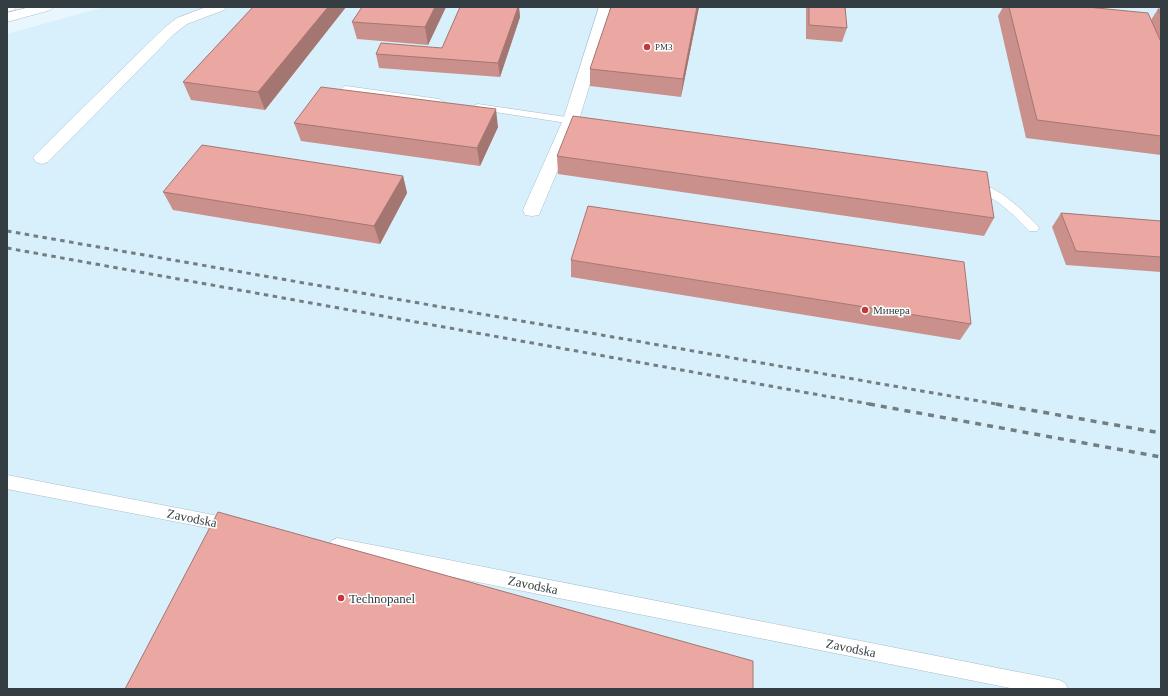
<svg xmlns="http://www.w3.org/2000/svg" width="1168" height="696" viewBox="0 0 1168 696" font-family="'Times New Roman',serif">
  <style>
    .built { fill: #d8f0fc }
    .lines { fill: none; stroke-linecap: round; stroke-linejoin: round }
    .service-casing { stroke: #aabfca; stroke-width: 1 }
    .minor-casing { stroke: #aabfca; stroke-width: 1 }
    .primary-casing { stroke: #aabfca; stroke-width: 1 }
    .motorway-casing { stroke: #aabfca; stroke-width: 1 }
    .service { fill: #fff; fill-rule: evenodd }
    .minor { fill: #fff; fill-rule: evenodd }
    .primary { fill: #fff; fill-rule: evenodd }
    .motorway { fill: #fff; fill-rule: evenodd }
    .rail-far1 { stroke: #737e83; stroke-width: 3; stroke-dasharray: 4.5 4.5; stroke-linecap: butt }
    .rail { stroke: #737e83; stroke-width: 3.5; stroke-dasharray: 6 6; stroke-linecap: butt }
    .wall { fill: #ca908b }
    .shaded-wall { fill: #a47671 }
    .building { fill: #eba8a2; stroke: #a47671 }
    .poi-dot { fill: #c7373a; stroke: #fff; stroke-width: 1.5 }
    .labels { text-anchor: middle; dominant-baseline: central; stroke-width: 3; stroke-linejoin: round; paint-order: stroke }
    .far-poi-label { font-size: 9px; fill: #343d41; stroke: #fff; text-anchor: start }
    .poi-label { font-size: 11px; fill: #343d41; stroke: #fff; text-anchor: start }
    .near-street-label { font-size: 13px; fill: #343d41; stroke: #fff }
    .near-poi-label { font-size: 13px; fill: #343d41; stroke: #fff; text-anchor: start }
  </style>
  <rect width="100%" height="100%" fill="#e9f6fd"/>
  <polygon class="built" points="104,7 1161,7 1161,689 7,689 7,34"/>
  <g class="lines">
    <g class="service-casing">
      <g id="service">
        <polygon points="346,86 439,99 444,102 439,105 343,91 341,89 343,87"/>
        <polygon points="478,104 580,119 585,122 580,125 475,109 473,107 475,105"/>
        <path d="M 974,181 C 1001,189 1018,206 1037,225 L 1039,228 L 1037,231 L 1029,231 C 1011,212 995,196 970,188 L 969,185 L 970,182 Z"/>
        <polygon points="7,475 229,518 234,520 237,525 234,530 229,532 7,489"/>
        <polygon points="337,538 1059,680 1065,683 1068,689 1015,689 337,554 331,551 329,546 331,541"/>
      </g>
    </g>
    <g class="minor-casing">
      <g id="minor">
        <polygon points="206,7 226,7 224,10 187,24 174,34 48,162 42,164 36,162 33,158 36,154 164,28 177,18"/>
        <polygon points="599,7 613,7 579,120 541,210 539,215 532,216 525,215 523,210 563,120"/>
      </g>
    </g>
    <g class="primary-casing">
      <polygon id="primary" points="7,7 16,7 14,10 7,12"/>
    </g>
    <g class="motorway-casing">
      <polygon id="motorway" points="30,7 53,7 51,10 7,22 7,13"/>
    </g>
    <use href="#service" class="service"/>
    <use href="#minor" class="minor"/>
    <use href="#primary" class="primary"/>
    <use href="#motorway" class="motorway"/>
    <g class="rail-far1">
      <polyline points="7,231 1002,405"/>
      <polyline points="7,248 875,405"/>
    </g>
    <g class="rail">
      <polyline points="869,404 1161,457"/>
      <polyline points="996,404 1161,433"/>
    </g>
  </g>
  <g class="wall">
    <polygon points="253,7 346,7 265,110 191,100 183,82"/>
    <polygon points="362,7 446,7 428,45 357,39 352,22"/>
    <polygon points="460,7 519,7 520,17 500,77 379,68 376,54 442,48"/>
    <polygon points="611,7 699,7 681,97 590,86 590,69"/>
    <polygon points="806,7 845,7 847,28 842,42 806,39"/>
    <polygon points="1003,7 1087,7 1151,20 1158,9 1161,9 1161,155 1026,138 998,16"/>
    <polygon points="294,123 498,127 480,166 301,141"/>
    <polygon points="557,156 994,218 984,236 558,174"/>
    <polygon points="403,176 407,193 380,244 173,210 163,192"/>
    <polygon points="1061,213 1161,221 1161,272 1066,265 1052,227"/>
    <polygon points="571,260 971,324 960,340 571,277"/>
  </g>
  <g class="shaded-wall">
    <polygon points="328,7 346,7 265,110 258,92"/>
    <polygon points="435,7 446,7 428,45 425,27"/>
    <polygon points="518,7 519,7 520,17 500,77 498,63"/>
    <polygon points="697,7 699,7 681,97 683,79"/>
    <polygon points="496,109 498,127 480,166 477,148"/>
    <polygon points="403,176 407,193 380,244 374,226"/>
  </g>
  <g class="building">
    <polygon points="253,7 328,7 258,92 183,82"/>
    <polygon points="362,7 435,7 425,27 352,22"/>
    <polygon points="460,7 518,7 498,63 376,54 381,43 442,48"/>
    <polygon points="611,7 697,7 683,79 590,69"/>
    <polygon points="809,7 845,7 847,28 809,25"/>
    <polygon points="1009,7 1087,7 1148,13 1161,42 1161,136 1037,120"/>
    <polygon points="1158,9 1161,9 1161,15"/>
    <polygon points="321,87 496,109 477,148 294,123"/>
    <polygon points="573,116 987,172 994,218 557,156"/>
    <polygon points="202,145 403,176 374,226 163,192"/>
    <polygon points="588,206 964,262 971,324 571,260"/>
    <polygon points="1061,213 1161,221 1161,257 1076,251"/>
    <polygon points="218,512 753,661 753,689 125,689"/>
  </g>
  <g class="poi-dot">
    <circle cx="647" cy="47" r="4"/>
    <circle cx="865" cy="310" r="4"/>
    <circle cx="341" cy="598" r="4"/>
  </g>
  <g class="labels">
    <g class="far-poi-label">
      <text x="655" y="47">РМЗ</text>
    </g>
    <g class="poi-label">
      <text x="873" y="310">Минера</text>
    </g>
    <g class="near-street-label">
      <text transform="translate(192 518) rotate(11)">Zavodska</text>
      <text transform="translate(533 585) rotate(11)">Zavodska</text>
      <text transform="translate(851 648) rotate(11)">Zavodska</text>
    </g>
    <g class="near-poi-label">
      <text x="349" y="598">Technopanel</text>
    </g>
  </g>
  <rect width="1168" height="696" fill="none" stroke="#343d41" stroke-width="16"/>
</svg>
